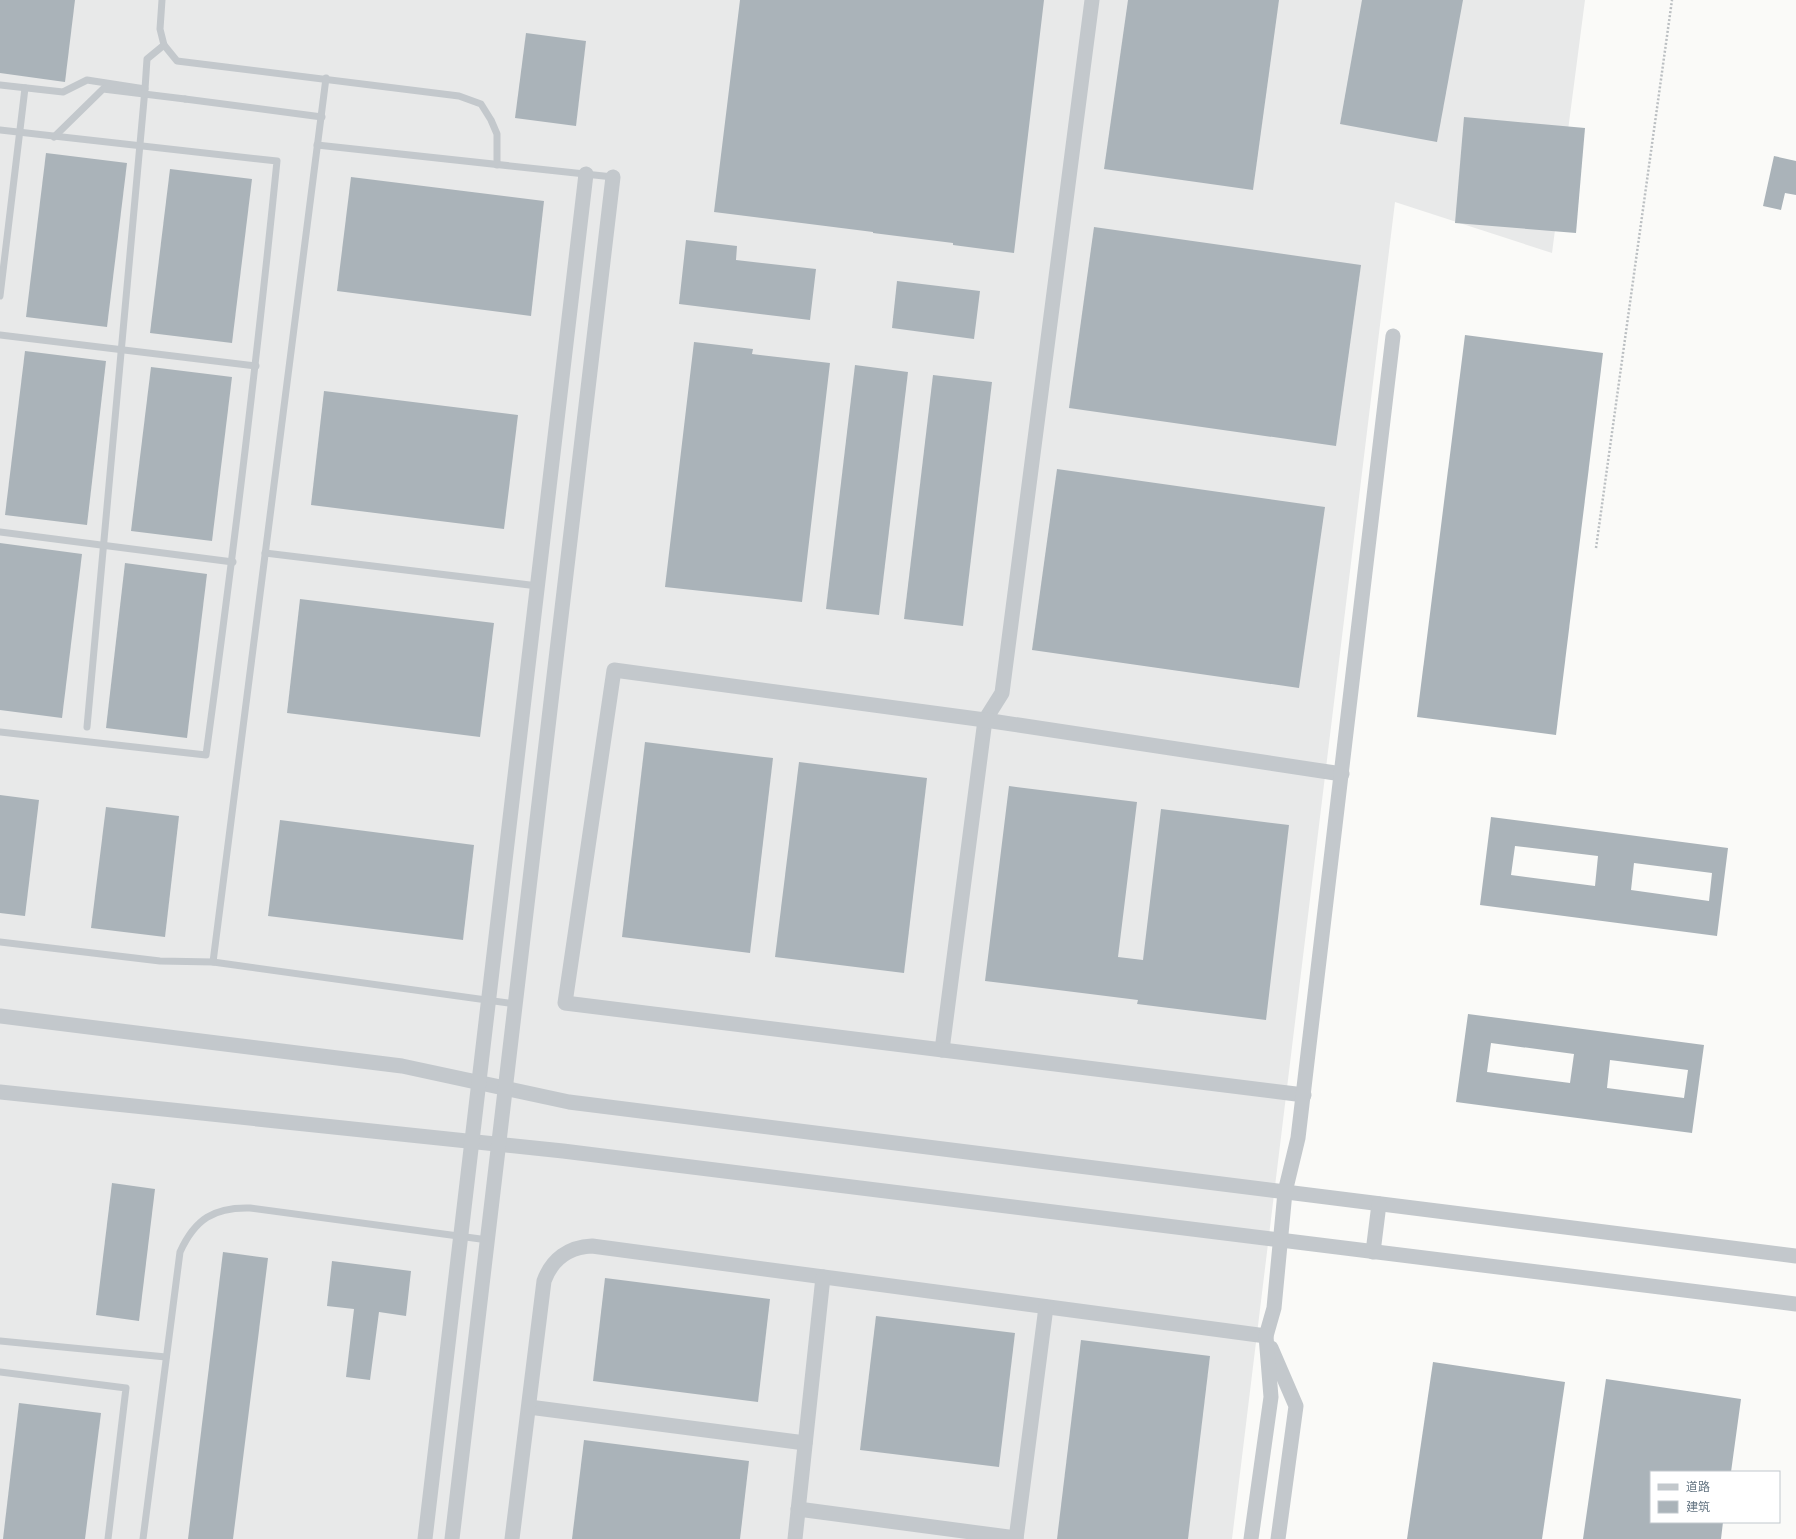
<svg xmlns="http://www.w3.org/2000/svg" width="1796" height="1539" viewBox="0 0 1796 1539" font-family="Cabin,'Noto Sans SC',sans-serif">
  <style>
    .built { fill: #e8e9e9 }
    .building { fill: #aab3b9; fill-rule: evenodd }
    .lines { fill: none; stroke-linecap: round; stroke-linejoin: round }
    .path { stroke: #bbbfc2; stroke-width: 2.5; stroke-dasharray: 2 2; stroke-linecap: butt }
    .lane { stroke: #c3c8cc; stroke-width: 7 }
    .street { stroke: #c3c8cc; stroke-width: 15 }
    .lane-bridge { stroke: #c3c8cc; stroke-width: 7 }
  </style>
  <rect width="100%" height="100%" fill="#fafaf8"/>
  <polygon class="built" points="0,0 1585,0 1552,253 1395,202 1232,1539 0,1539"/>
  <g class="building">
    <polygon points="0,0 75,0 65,82 0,73"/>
    <polygon points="740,0 1044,0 1014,253 953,245 953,243 873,233 873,232 714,212"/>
    <polygon points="1128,0 1279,0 1253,190 1104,169"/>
    <polygon points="1362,0 1463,0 1437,142 1340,124"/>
    <polygon points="526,33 586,41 576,126 515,118"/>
    <polygon points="1464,117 1585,128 1576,233 1455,223"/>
    <polygon points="46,153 127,163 107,327 26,317"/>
    <polygon points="1774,156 1796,161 1796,195 1785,193 1781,210 1763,206"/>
    <polygon points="170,169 252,179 232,343 150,333"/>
    <polygon points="351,177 544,201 531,316 337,291"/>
    <polygon points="1094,227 1361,265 1336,446 1069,408"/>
    <polygon points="686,240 737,246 736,260 816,269 810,320 679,304"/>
    <polygon points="897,281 980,291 974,339 892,328"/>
    <polygon points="1465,335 1603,353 1556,735 1417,717"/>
    <polygon points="694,342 753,349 752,354 830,363 802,602 665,587"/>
    <polygon points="25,351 106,361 87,525 5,515"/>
    <polygon points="855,365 908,372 879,615 826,609"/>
    <polygon points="151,367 232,377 212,541 131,531"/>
    <polygon points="933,375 992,382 963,626 904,619"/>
    <polygon points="324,391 518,415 504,529 311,505"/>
    <polygon points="1057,469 1325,507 1299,688 1032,650"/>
    <polygon points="0,543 82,554 62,718 0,710"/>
    <polygon points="125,563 207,574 187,738 106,728"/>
    <polygon points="300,599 494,623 480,737 287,713"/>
    <polygon points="645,742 773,758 750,953 622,937"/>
    <polygon points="799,762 927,778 904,973 775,957"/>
    <polygon points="1009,786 1137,802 1118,957 1143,960 1161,809 1289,825 1266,1020 1137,1004 1138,1000 985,981"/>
    <polygon points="0,795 39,800 25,916 0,913"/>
    <polygon points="106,807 179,816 165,937 91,928"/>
    <path d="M 1491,817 L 1728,848 L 1717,936 L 1480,905 ZM 1515,846 L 1598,856 L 1595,886 L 1511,875 ZM 1634,863 L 1712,873 L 1709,901 L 1631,890 Z"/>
    <polygon points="280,820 474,845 463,940 268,916"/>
    <path d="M 1468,1014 L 1704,1045 L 1692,1133 L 1456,1102 ZM 1491,1043 L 1574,1054 L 1570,1083 L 1487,1072 ZM 1610,1060 L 1688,1070 L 1684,1098 L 1607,1088 Z"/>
    <polygon points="112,1183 155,1189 139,1321 96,1315"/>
    <polygon points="223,1252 268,1258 233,1539 188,1539"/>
    <polygon points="332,1261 411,1271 406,1316 379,1312 370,1380 346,1377 354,1309 327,1306"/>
    <polygon points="605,1278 770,1299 758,1402 593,1381"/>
    <polygon points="876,1316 1015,1333 999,1467 860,1450"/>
    <polygon points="1081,1340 1210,1356 1188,1539 1057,1539"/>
    <polygon points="1433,1362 1565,1382 1542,1539 1407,1539"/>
    <polygon points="1606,1379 1741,1399 1731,1472 1651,1472 1651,1522 1723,1522 1721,1539 1583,1539"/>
    <polygon points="19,1403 101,1413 85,1539 3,1539"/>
    <polygon points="584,1440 749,1461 740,1539 572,1539"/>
  </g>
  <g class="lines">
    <polyline class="path" points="1596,548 1672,0"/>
    <g class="lane">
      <polyline points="162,0 160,29 164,45 177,61 459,96 481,104 491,120 497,134 497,165"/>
      <polyline points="0,85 63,92 87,80 145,89 147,59 164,45"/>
      <polyline points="185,99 322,117"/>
      <polyline points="317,145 613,177"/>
      <polyline points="0,296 25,88"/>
      <polyline points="265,553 538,586"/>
      <polyline points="87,727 145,89"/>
      <polyline points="0,942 160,961 213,962 516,1004"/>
      <polyline points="213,962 326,78"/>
      <polyline points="0,1341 166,1357"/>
      <polyline points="0,1372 126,1388 108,1539"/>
      <path d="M 143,1539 L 180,1252 C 195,1219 214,1207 250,1208 L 488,1240"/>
    </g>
    <g class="street">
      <polyline points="0,1016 402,1066 569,1102 1796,1256"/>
      <polyline points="942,1050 985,720 1002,693 1092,0"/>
      <polyline points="0,1092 563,1151 1796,1304"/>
      <polyline points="1304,1095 565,1003 614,670 985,720 1342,774"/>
      <polyline points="1373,1252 1379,1204"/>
      <polyline points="1271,1348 1296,1406 1278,1539"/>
      <polyline points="529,1407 805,1443"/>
      <polyline points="798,1509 1016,1538"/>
      <polyline points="425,1539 586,174"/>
      <polyline points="452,1539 613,177"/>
      <path d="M 512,1539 L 544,1281 C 552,1259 569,1247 592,1246 L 1266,1336"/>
      <polyline points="795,1539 823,1277"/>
      <polyline points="1016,1539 1046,1307"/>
      <polyline points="1251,1539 1271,1397 1266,1336 1274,1308 1285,1192 1298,1138 1393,336"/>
    </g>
    <g class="lane-bridge">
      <path d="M 0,130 L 277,161 C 257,360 233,557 206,755 L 0,732"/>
      <polyline points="54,137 103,89 185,99"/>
      <polyline points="0,335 256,366"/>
      <polyline points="0,532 233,562"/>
    </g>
  </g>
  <rect x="1650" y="1471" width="130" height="52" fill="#ffffff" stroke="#c1c8cd"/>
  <rect x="1658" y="1484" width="20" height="6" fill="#c3c8cc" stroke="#c1c8cd"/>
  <text x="1686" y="1491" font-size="12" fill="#657683">道路</text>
  <rect x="1658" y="1501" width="20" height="12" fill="#aab3b9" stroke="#c1c8cd"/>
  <text x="1686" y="1511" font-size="12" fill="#657683">建筑</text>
</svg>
